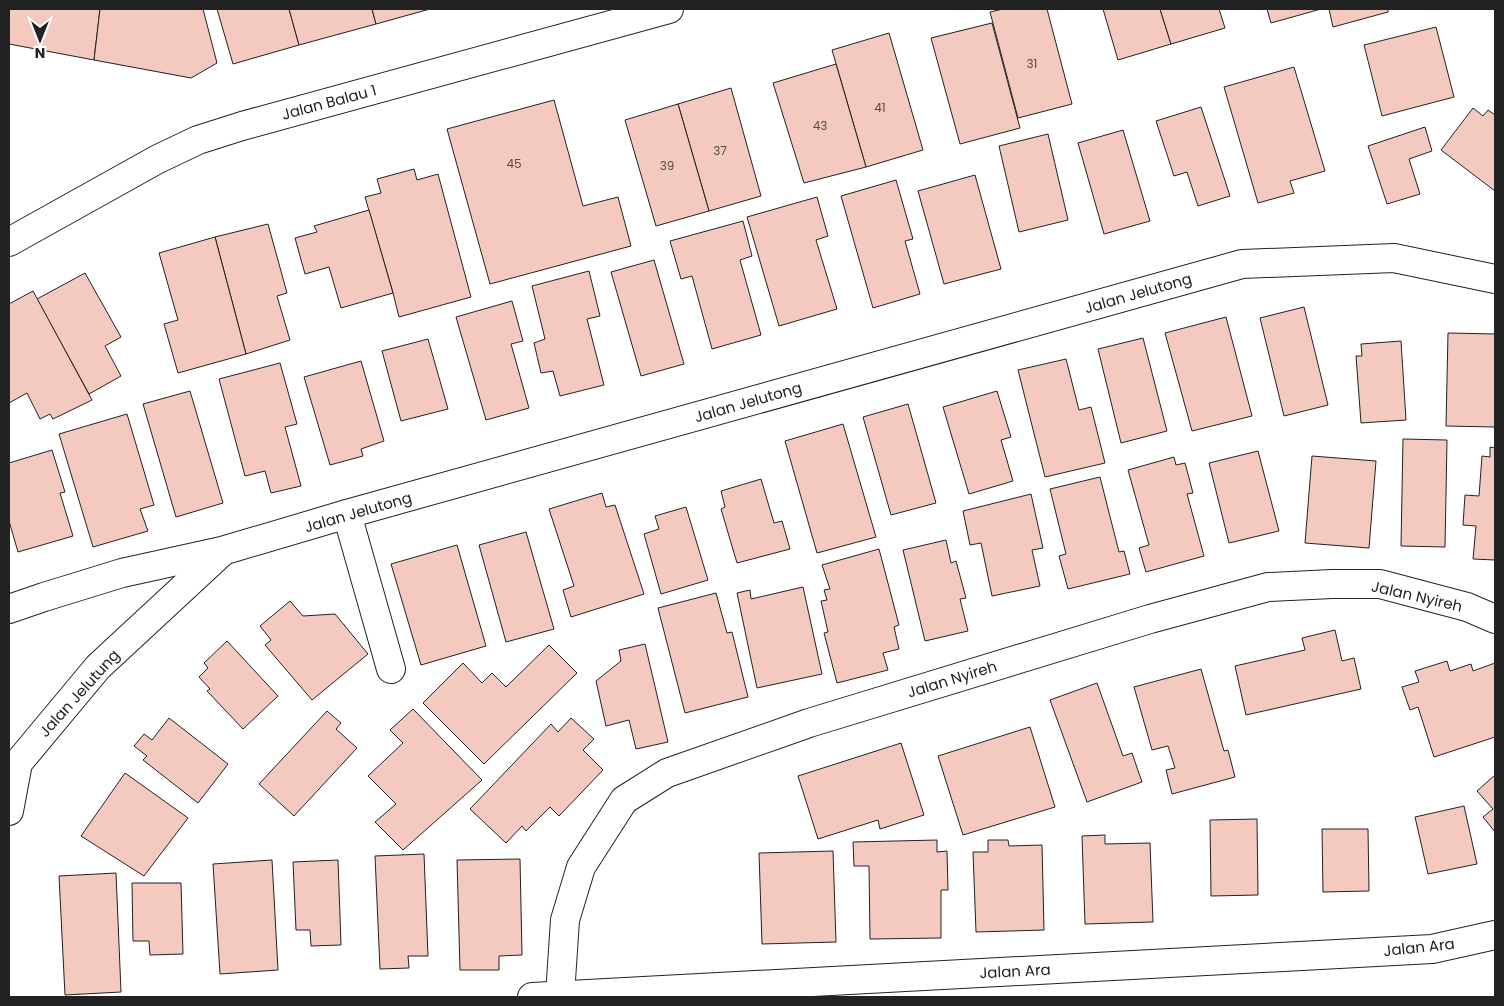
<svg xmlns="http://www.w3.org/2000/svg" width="1504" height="1006" viewBox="0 0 1504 1006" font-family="Poppins,sans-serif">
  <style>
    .building { fill: #f3c9c0; stroke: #222 }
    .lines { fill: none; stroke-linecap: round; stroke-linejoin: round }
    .minor-casing { stroke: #222; stroke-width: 30 }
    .minor { stroke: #fff; stroke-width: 28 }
    .labels { text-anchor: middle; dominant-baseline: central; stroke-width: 4; stroke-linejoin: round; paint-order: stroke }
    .number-label { font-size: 12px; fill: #564c4a }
    .street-label { font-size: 15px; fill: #222; stroke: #fff }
  </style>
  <rect width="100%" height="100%" fill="#fff"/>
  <g class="building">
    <polygon points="9,9 100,9 94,60 9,44"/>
    <polygon points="100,9 203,9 217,63 191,78 94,60"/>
    <polygon points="217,9 289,9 299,45 233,64"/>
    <polygon points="289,9 372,9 376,24 299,45"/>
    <polygon points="372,9 430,9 376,24"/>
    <polygon points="1003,9 1047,9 1072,104 1018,118 990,12"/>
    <polygon points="1103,9 1160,9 1171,44 1118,60"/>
    <polygon points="1160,9 1219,9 1225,28 1171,44"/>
    <polygon points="1267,9 1321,9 1271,23"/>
    <polygon points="1329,9 1388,9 1388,12 1333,27"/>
    <polygon points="992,23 1020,128 960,144 931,38"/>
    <polygon points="1436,27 1454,97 1382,116 1364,45"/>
    <polygon points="889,33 923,150 866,167 832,50"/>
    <polygon points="836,64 866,167 804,183 773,83"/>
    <polygon points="1294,67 1325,171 1290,181 1294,193 1258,203 1224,87"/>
    <polygon points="731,88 761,196 709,211 678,104"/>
    <polygon points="554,100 583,206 618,197 631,246 490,284 447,129"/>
    <polygon points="678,104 709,211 656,226 625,120"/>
    <polygon points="1201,107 1230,196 1198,206 1187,172 1174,176 1156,121"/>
    <polygon points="1473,108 1483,116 1488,110 1495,115 1495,191 1441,150"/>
    <polygon points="1425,127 1432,151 1409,159 1420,194 1387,204 1368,146"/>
    <polygon points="1123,130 1150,221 1104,234 1078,143"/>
    <polygon points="1048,134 1068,220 1019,232 999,146"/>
    <polygon points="414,169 417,180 438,174 471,297 399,317 393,293 365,197 381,193 377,179"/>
    <polygon points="975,175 1001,269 944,284 918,191"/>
    <polygon points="896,180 913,239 905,241 920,294 873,308 841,196"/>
    <polygon points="817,197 828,236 816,240 837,309 779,326 747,217"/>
    <polygon points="369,210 393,293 341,308 329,267 305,274 295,238 317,232 314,226"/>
    <polygon points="743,221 752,256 740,260 761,335 712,349 692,276 681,279 670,241"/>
    <polygon points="268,224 287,293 277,296 290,340 246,354 215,237"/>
    <polygon points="215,237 246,354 178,373 164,324 178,320 159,253"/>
    <polygon points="654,260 684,364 641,376 611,272"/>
    <polygon points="589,271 600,316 587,319 604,385 560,396 553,371 541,373 534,343 545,339 532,286"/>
    <polygon points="85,273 121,337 105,346 121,376 89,394 37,299"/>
    <polygon points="33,291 92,400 53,419 50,414 40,419 27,393 9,403 9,304"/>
    <polygon points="512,301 523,341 511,344 529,408 486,420 456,317"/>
    <polygon points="1304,307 1328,405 1284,416 1260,318"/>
    <polygon points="1226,317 1252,416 1192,431 1165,333"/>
    <polygon points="1448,333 1495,334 1495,427 1446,426"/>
    <polygon points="1143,338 1167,431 1121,443 1098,349"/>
    <polygon points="428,339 448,409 401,421 382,351"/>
    <polygon points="1401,341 1406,420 1361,423 1356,356 1362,356 1361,344"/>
    <polygon points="1066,359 1079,410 1091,407 1105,463 1045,477 1018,370"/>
    <polygon points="361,361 384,441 361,449 363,456 330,465 304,377"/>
    <polygon points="280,363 297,424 285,427 301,486 271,493 265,471 245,476 219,379"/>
    <polygon points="190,391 223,503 176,517 143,404"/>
    <polygon points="997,391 1011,437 1001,440 1013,481 969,494 943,407"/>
    <polygon points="908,404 936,503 891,515 863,417"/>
    <polygon points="127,414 154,505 140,509 148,531 93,547 59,434"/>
    <polygon points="843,424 876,537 817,553 785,441"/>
    <polygon points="1403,439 1447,440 1445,547 1401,546"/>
    <polygon points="1490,447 1495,448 1495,560 1473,559 1476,526 1463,525 1465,495 1479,496 1482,456 1490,457"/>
    <polygon points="52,450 65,492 60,493 73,536 18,552 9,521 9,463"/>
    <polygon points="1258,451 1279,531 1229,543 1209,463"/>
    <polygon points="1312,456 1376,461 1369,548 1305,543"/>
    <polygon points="1174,457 1176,465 1185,463 1193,493 1187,494 1204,556 1146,572 1139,548 1149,545 1128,470"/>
    <polygon points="1100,477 1119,552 1124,551 1130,574 1068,589 1059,556 1066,554 1050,489"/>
    <polygon points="761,479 774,523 782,521 790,549 737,563 721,509 725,507 721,491"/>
    <polygon points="602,493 606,507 615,505 644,594 571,617 563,590 574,586 549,509"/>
    <polygon points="1031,494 1043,548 1032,550 1040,586 992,596 981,543 970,545 963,511"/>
    <polygon points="686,507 708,580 661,594 644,534 659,529 655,516"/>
    <polygon points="526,532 554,629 506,642 479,545"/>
    <polygon points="946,540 951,563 956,561 966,598 960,599 968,631 925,641 903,550"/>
    <polygon points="457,545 486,646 421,665 391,564"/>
    <polygon points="879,549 899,625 894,627 899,649 883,653 888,670 837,683 824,633 828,632 821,601 827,600 824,590 830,589 822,565"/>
    <polygon points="803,587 822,674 757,688 737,593 750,590 751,599"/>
    <polygon points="716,593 727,633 732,632 748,697 685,713 658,608"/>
    <polygon points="290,601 303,616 335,614 368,654 312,700 265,645 271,640 260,626"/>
    <polygon points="1335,630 1342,661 1354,658 1361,689 1246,715 1235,666 1305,650 1302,638"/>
    <polygon points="227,641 278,696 243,729 207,691 210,689 199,677 208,668 204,663"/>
    <polygon points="645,644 668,742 636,749 629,720 606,726 596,681 621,661 619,650"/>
    <polygon points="549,645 577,673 484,764 423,703 463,663 482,683 492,673 506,687"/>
    <polygon points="1447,661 1450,671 1471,664 1473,671 1495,663 1495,737 1434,757 1418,707 1410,710 1402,687 1419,682 1415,671"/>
    <polygon points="1201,669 1224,751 1228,750 1235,777 1172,794 1166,770 1175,768 1168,746 1152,750 1134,687"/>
    <polygon points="1097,683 1123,756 1132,753 1142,782 1087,802 1050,700"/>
    <polygon points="413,709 482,780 403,850 375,822 396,804 368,776 403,743 390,730"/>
    <polygon points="327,711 341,723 336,729 357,748 294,816 259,784"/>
    <polygon points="169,718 228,764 198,803 143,760 147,756 134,746 144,734 152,740"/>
    <polygon points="571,718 594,739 583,750 603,770 559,816 550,807 526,831 522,826 506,843 470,809 551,724 558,732"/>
    <polygon points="1030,727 1055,807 963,835 938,756"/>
    <polygon points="901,743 924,815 880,829 878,820 818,839 798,776"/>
    <polygon points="125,773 188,818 144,876 81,836"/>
    <polygon points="1495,775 1495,832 1483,817 1493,809 1477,791"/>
    <polygon points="1464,806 1477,864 1428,874 1415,817"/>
    <polygon points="1257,819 1258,895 1211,896 1210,820"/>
    <polygon points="1322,829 1368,829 1369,891 1323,892"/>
    <polygon points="1105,835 1105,844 1150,843 1153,922 1085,924 1082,836"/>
    <polygon points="937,840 937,852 947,851 948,890 941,890 941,938 870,939 869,866 854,866 853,842"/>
    <polygon points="988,840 1008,840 1009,846 1042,845 1044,930 976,932 973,852 988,852"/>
    <polygon points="833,851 836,942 762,944 759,853"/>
    <polygon points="424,854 428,956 408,956 409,968 380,969 375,856"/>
    <polygon points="520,859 522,955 499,956 499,970 460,970 457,860"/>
    <polygon points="272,860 278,970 220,974 213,864"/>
    <polygon points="338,860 341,945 311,946 310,930 296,930 293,862"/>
    <polygon points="116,873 121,992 65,995 59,876"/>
    <polygon points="132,883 181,883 183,954 150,955 149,941 133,941"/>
  </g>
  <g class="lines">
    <g class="minor-casing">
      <g id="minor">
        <polyline points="9,242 158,159 198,140 242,126 669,9"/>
        <polyline points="347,514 391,669"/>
        <polyline points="9,609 44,597 122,573 222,551 347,514 1242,264 1394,258 1495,279"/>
        <polyline points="9,811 18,763 98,667 222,552"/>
        <polyline points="560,995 565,920 581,867 624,800 667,773 809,723 1150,619 1268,587 1332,584 1380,584 1467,607 1495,619"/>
        <polyline points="532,997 1432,949 1495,935"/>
      </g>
    </g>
    <use href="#minor" class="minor"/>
  </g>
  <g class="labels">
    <g class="number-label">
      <text x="1032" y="63">31</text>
      <text x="880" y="107">41</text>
      <text x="820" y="125">43</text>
      <text x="720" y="150">37</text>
      <text x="514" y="163">45</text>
      <text x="667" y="165">39</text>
    </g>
    <g class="street-label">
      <text transform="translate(329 102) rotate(-15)">Jalan Balau 1</text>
      <text transform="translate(1138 293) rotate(-16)">Jalan Jelutong</text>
      <text transform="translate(748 402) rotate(-16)">Jalan Jelutong</text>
      <text transform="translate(358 512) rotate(-16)">Jalan Jelutong</text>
      <text transform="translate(1417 596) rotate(13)">Jalan Nyireh</text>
      <text transform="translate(952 679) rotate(-17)">Jalan Nyireh</text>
      <text transform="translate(79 693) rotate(-48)">Jalan Jelutung</text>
      <text transform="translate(1419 947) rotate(-6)">Jalan Ara</text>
      <text transform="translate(1015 971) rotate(-3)">Jalan Ara</text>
    </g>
  </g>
  <rect width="1504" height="1006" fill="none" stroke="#222222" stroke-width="20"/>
  <g transform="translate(40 40) rotate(180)" stroke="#ffffff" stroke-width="4" paint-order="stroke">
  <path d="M0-4L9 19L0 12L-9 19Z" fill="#222222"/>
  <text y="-8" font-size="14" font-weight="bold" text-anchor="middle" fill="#222222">N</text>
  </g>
</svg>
